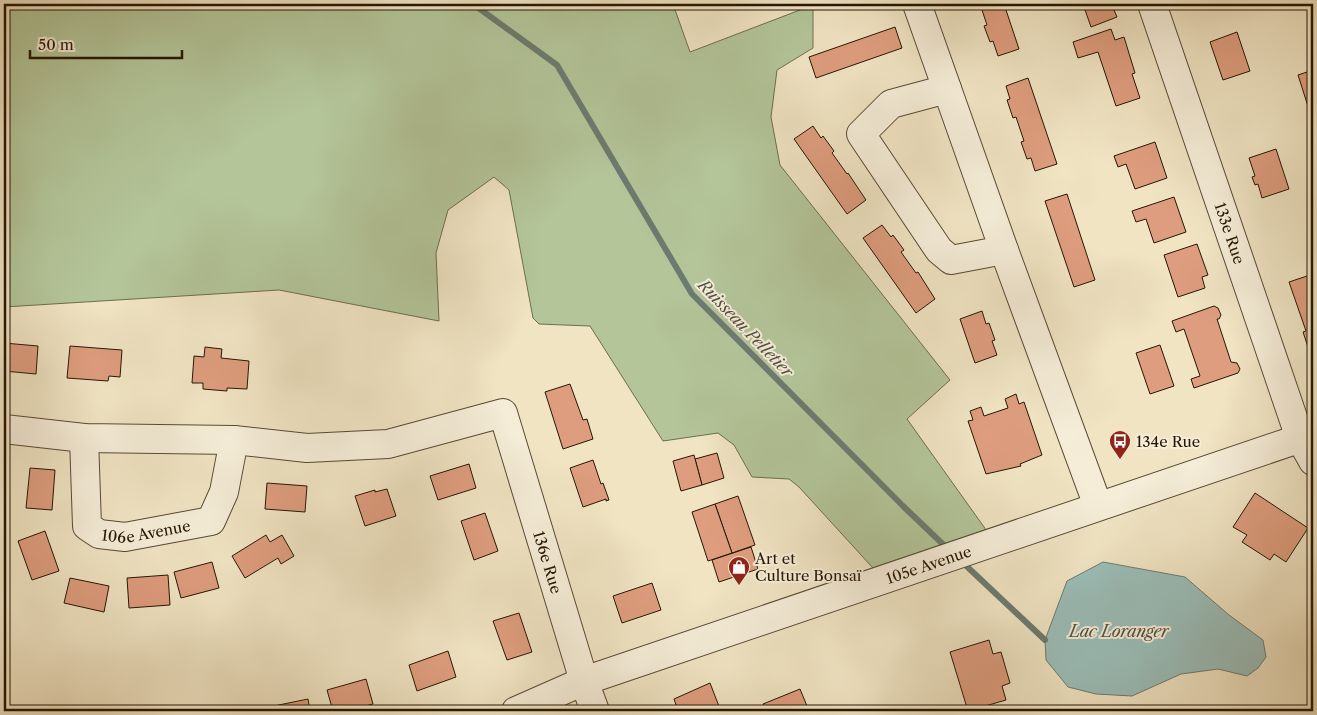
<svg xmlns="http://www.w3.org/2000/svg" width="1317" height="715" viewBox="0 0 1317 715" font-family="'Libre Caslon Text',serif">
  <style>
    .green { fill: #b3c599; stroke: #6c6e4e }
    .water { fill: #9bbeb9; stroke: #6c7b70 }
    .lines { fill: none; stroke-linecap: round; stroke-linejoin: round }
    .stream { stroke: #6c7b70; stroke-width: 6 }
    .building { fill: #de9d7e; stroke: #261603 }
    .minor-casing { stroke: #584a33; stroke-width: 30 }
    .minor { stroke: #f5edd8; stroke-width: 28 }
    .labels { text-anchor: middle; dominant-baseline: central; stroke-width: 4; stroke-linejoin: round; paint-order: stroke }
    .street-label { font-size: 15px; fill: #261603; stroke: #f5edd8 }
    .poi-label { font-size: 15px; fill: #261603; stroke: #f5edd8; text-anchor: start }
    .water-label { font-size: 16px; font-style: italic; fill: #4f5143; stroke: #f5edd8 }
  </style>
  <rect width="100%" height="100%" fill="#f0e4c3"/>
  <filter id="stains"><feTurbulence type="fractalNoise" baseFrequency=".004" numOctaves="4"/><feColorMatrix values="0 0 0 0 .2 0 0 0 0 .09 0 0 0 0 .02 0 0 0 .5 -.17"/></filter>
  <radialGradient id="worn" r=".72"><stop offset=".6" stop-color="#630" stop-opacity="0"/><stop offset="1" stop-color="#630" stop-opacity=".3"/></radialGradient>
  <polygon class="green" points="4,4 673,4 690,52 813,5 813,48 777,70 771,117 780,165 950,380 907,419 994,541 883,579 799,487 789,479 752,477 734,445 718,433 663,441 590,326 539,324 533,318 509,190 494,177 448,210 436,253 439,321 279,290 4,307"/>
  <polygon class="water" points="1103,562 1185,577 1229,615 1263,640 1266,657 1258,668 1247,676 1218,669 1181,674 1132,696 1096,694 1068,687 1046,660 1045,640 1067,581"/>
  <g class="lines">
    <g class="stream">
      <polyline points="473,4 557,65 692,294 903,506 949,550"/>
      <polyline points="960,560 1045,640"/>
    </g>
  </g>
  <g class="building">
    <polygon points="980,4 1004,4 1019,49 998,56 993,41 990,42 984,26 987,25"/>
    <polygon points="1083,4 1115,4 1117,9 1114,10 1117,17 1091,27"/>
    <polygon points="895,27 902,48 816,78 809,57"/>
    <polygon points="1111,29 1115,40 1124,37 1135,73 1132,74 1140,98 1116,106 1098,52 1078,58 1073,42"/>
    <polygon points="1237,32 1250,71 1223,80 1210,42"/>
    <polygon points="1313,70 1313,122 1298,75"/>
    <polygon points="1028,78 1057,164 1035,171 1031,158 1027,159 1021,142 1024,141 1016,117 1013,118 1007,100 1010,99 1006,86"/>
    <polygon points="813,126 821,138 823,136 834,151 832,153 847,174 848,173 866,200 847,214 794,139"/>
    <polygon points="1155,142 1167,178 1135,189 1126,164 1118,167 1114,156"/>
    <polygon points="1276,149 1289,189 1262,198 1258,184 1255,185 1252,177 1255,176 1249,158"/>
    <polygon points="1067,194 1095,280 1074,287 1045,201"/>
    <polygon points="1174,197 1186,232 1154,243 1146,219 1136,222 1132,211"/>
    <polygon points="882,225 891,237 893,235 904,250 901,252 916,273 918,272 935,299 916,313 863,238"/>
    <polygon points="1197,244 1208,275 1202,277 1205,288 1178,297 1164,255"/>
    <polygon points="1313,274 1313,362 1303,332 1306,331 1289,282"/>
    <polygon points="1214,306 1218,308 1221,315 1219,319 1217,319 1231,362 1237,363 1240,369 1238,373 1194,388 1191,379 1200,376 1184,329 1176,332 1172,321"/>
    <polygon points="982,311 986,324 989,323 995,340 992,341 997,355 975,363 960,319"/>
    <polygon points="4,343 38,346 36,374 4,371"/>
    <polygon points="1160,345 1174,386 1150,394 1136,353"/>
    <polygon points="70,346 122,350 120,377 109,376 108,381 67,378"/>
    <polygon points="205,347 222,349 221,358 249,361 247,389 227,388 227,391 203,389 203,383 192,383 194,356 204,357"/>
    <polygon points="570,384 583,420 587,419 593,439 563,449 545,392"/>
    <polygon points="1016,394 1019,404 1024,402 1042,455 1020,464 1021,466 986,474 968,421 973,420 970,411 981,407 984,416 1008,408 1005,399"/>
    <polygon points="717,453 724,478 702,485 695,459"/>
    <polygon points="694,455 702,485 681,491 673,461"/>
    <polygon points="593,460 601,484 603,483 609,500 606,501 606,499 583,507 570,468"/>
    <polygon points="469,464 476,488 438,500 430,476"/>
    <polygon points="30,468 55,470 52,510 26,508"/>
    <polygon points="267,483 307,486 305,512 265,509"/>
    <polygon points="387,489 396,516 365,526 355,496 375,490 375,492"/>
    <polygon points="1255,493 1308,528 1286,562 1274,554 1270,560 1242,542 1247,535 1233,527"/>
    <polygon points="738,496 755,545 732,553 715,504"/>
    <polygon points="715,504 732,553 708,561 692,512"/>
    <polygon points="485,513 498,551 474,560 461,521"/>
    <polygon points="45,531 59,571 32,580 18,541"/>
    <polygon points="266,535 270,542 282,535 294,556 281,564 278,558 245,578 232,556"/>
    <polygon points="751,547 758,569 719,582 712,560"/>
    <polygon points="212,562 219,588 181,598 174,572"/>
    <polygon points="168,575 170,605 129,608 127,578"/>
    <polygon points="70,578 109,586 104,612 64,603"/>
    <polygon points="652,583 661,610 622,623 613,596"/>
    <polygon points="519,613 532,652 507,660 493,621"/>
    <polygon points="989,640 993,654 1001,652 1010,683 1002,686 1006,700 968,711 950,652"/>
    <polygon points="448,651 456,677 417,691 409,665"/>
    <polygon points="366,679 373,704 353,709 353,711 333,711 327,690"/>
    <polygon points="710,683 720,709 715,711 663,711 663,710 676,705 674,699"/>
    <polygon points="800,689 809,711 766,711 763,704"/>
    <polygon points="308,699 310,711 269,711 269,707"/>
  </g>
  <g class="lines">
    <g class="minor-casing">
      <g id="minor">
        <polyline points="917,4 1004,250 1098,506"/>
        <path id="s1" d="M 1152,4 L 1300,438 L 1313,461"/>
        <polyline points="947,89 891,104 861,134 939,250 951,260 1004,250"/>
        <path id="s2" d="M 4,429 L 84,438 L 234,440 L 307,448 L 388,444 L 503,413 L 584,681 L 595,711"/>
        <path id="s3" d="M 84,438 L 87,526 L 99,534 L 125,537 L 211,521 L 224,492 L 234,440"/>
        <path id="s4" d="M 516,711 L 584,681 L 1313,434"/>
      </g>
    </g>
    <use href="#minor" class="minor"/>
  </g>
  <defs>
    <g id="bus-pin" transform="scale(1.125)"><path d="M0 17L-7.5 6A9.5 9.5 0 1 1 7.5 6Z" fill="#8f2418" stroke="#f5edd8"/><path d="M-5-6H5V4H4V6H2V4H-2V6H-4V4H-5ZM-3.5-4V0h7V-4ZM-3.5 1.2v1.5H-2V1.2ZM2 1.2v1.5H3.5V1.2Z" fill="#fff"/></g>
    <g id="shop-pin" transform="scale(1.125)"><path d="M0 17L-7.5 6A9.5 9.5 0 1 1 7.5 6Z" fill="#8f2418" stroke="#f5edd8"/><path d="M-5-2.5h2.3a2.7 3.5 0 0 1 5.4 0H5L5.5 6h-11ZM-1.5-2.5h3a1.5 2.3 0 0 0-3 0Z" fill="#fff"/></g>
  </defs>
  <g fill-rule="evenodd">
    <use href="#bus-pin" x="1120" y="441"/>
    <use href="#shop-pin" x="739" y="567"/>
  </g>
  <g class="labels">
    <g class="street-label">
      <text stroke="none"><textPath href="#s1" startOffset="242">133e Rue</textPath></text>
      <text stroke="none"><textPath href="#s3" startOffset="150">106e Avenue</textPath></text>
      <text stroke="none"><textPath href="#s2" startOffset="660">136e Rue</textPath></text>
      <text stroke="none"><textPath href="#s4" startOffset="438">105e Avenue</textPath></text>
    </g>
    <g class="poi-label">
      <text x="1136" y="441">134e Rue</text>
      <text x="755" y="558">Art et<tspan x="755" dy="17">Culture Bonsaï</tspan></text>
    </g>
    <g class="water-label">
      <text transform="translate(746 328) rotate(46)">Ruisseau Pelletier</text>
      <text x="1119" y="631">Lac Loranger</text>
    </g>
  </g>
  <rect width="1317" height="715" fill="none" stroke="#f0e4c3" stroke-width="20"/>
  <rect x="5" y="5" width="1307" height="705" fill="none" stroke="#261603" stroke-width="2.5"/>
  <rect x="10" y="10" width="1297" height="695" fill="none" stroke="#261603"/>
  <path d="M30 50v8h152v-8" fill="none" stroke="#261603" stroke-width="2.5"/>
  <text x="38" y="50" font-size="15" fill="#261603" stroke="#f5edd8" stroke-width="4" paint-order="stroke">50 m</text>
  <rect width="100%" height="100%" filter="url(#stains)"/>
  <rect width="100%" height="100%" fill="url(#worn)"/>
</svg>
